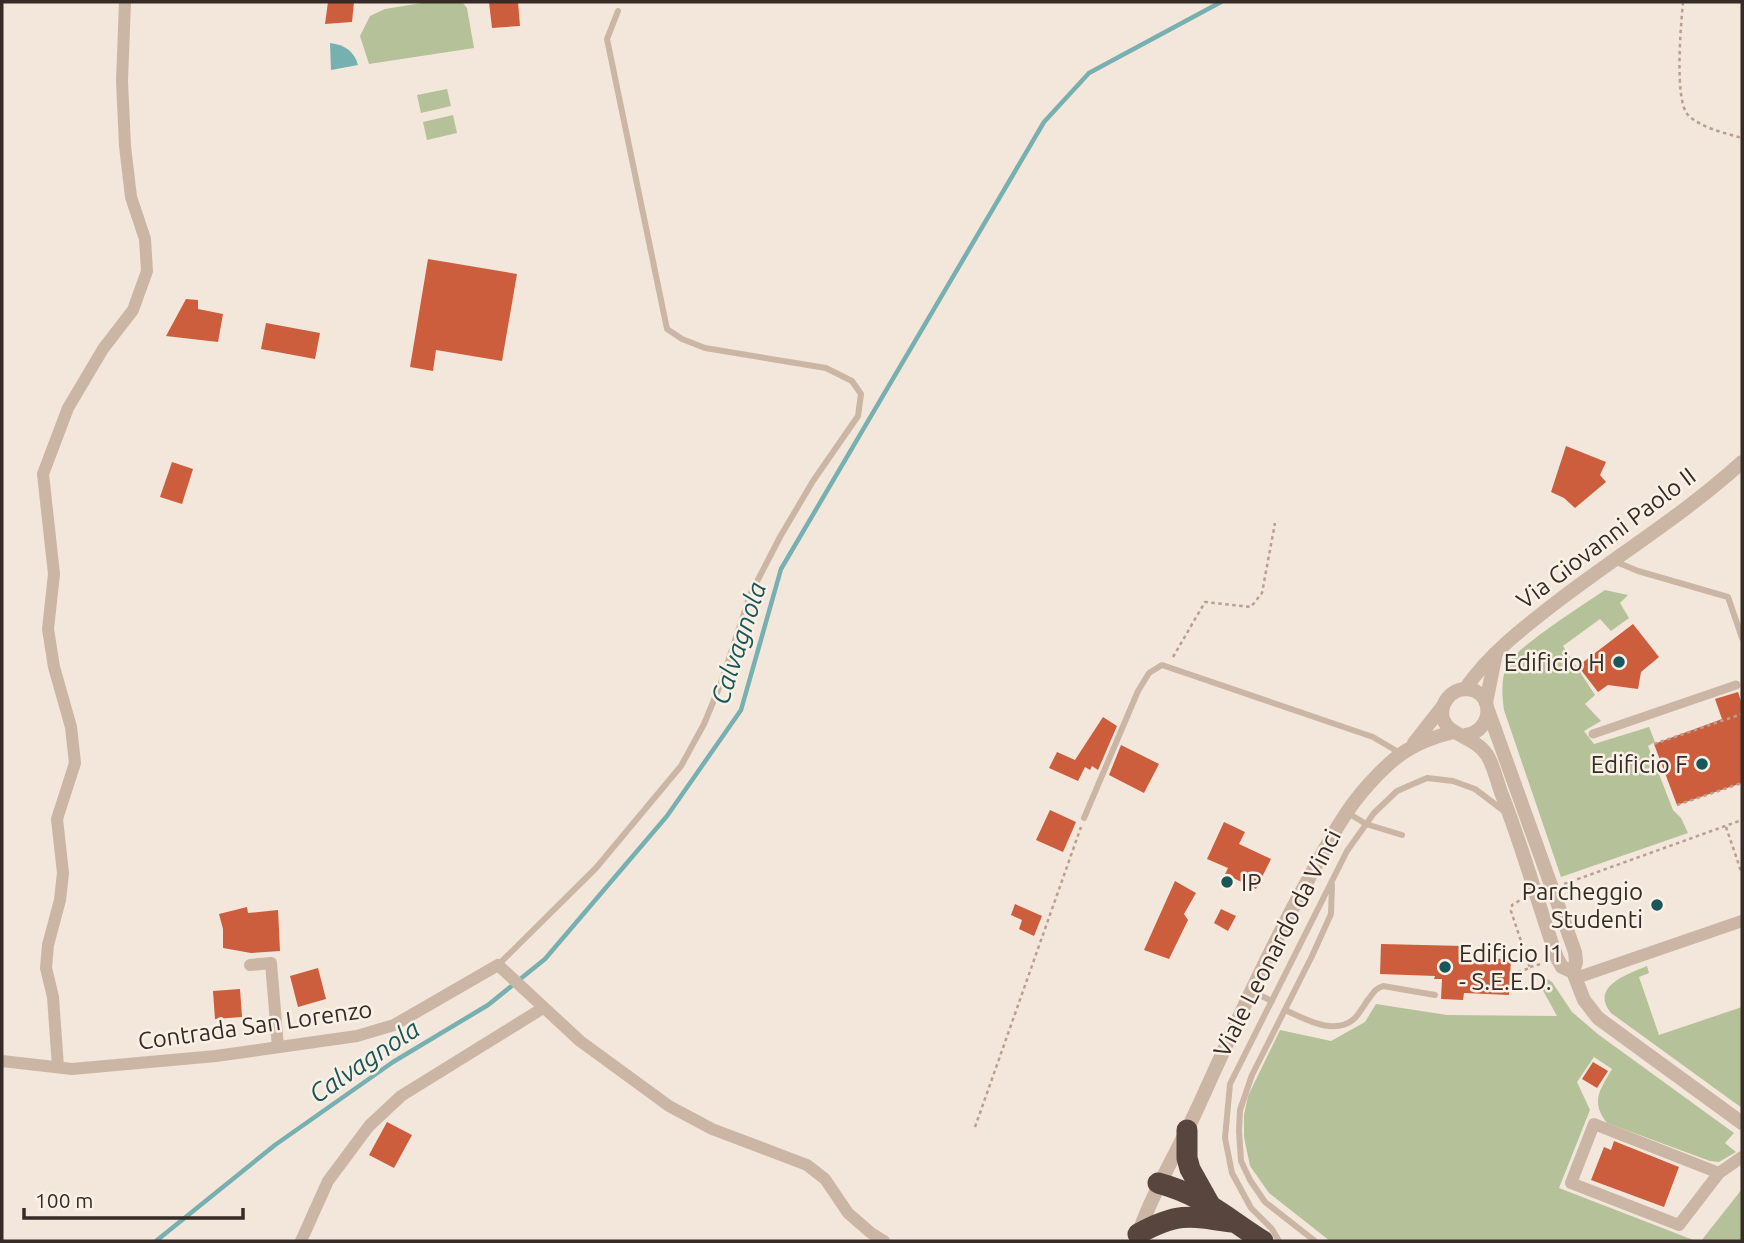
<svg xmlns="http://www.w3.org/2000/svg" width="1744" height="1243" viewBox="0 0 1744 1243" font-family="Ubuntu,sans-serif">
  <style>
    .green { fill: #b5c299 }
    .water { fill: #77b0b1 }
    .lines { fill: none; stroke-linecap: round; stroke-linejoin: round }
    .stream { stroke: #77b0b1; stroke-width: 4.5 }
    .building { fill: #cc5e3e }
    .path { stroke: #b7a08f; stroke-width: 2.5; stroke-dasharray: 3.5 3.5; stroke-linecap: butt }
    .service { stroke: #cbb6a5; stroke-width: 6 }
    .pedestrian { stroke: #cbb6a5; stroke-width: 9 }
    .minor { stroke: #cbb6a5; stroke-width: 12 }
    .tertiary { stroke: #cbb6a5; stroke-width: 14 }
    .motorway { stroke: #58453d; stroke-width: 21 }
    .poi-dot { fill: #1a575a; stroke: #faf1e6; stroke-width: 2.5 }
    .labels { text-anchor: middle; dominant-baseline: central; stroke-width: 5; stroke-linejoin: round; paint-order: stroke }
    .street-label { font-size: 24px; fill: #372b27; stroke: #faf1e6 }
    .poi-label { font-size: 24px; fill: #372b27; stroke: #faf1e6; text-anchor: end }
    .water-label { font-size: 26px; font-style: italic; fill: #1a575a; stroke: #faf1e6 }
  </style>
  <rect width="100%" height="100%" fill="#f3e6da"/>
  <g class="green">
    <polygon points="428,2 462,2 467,8 474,48 369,64 360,36 370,16 385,9"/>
    <polygon points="447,89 451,106 421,113 417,95"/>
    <polygon points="453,115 457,133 427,140 423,122"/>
    <path d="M 1605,590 L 1628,595 L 1620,603 L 1629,618 L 1611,631 L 1600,619 L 1563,646 L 1595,695 L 1585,704 L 1601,721 L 1584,731 L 1594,744 L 1649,727 L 1655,742 L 1648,746 L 1673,810 L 1681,818 L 1688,833 L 1561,877 L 1504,710 C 1502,696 1501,681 1506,667 C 1514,648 1585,604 1605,590 Z"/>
    <path d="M 1647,966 L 1649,973 L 1639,977 L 1659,1035 L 1742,1007 L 1742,1108 L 1611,1013 C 1589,986 1629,974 1647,966 Z"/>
    <path d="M 1546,978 L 1552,982 L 1572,1012 L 1599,1035 L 1734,1133 L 1725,1143 L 1736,1152 L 1719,1162 L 1710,1161 L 1607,1123 C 1590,1101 1600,1090 1612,1069 L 1594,1057 L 1577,1082 L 1590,1110 L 1559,1188 L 1696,1241 L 1330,1241 L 1269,1193 L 1250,1166 L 1244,1137 L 1244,1115 L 1248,1096 L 1280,1030 L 1331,1041 L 1365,1022 L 1376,1004 L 1447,1015 L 1557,1016 L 1541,987 L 1541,981 Z"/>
    <polygon points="1742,1189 1742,1241 1701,1241"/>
  </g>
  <path class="water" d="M 330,43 C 345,45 354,51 358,65 L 331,70 Z"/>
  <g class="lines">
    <polyline class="stream" points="156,1241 275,1145 393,1062 488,1005 545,959 667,816 741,710 781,569 1044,122 1089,73 1221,2"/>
  </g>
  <g class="building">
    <polygon points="328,2 354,2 352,22 325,24"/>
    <polygon points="489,2 518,2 520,26 492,28"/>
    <polygon points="428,259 517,274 502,361 436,350 433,371 410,367"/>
    <polygon points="186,299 198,300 198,309 223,314 218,342 166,336"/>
    <polygon points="266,323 320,333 315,359 261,349"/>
    <polygon points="1566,446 1606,462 1600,475 1606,482 1575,508 1564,498 1551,492"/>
    <polygon points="172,462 193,469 182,504 160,497"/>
    <polygon points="1633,624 1659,657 1641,672 1638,689 1608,685 1598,692 1578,666"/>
    <polygon points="1738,692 1742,704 1742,783 1677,805 1654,744 1722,719 1715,699"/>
    <polygon points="1103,717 1117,726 1098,770 1092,766 1090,770 1085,767 1078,781 1049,768 1057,752 1075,760"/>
    <polygon points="1121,745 1159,764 1144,793 1109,775"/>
    <polygon points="1050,810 1076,822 1063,852 1036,840"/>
    <polygon points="1224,822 1245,832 1239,844 1271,859 1256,889 1225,874 1228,868 1207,859"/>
    <polygon points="1175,881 1196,893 1184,914 1188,920 1169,959 1144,950"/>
    <polygon points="1015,904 1042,916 1034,936 1019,929 1022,920 1011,915"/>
    <polygon points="247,907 248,913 278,910 280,951 251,953 223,948 223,929 219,914"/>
    <polygon points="1221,909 1236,916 1228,931 1214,923"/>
    <polygon points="1381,944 1464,946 1464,958 1511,959 1509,995 1464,993 1463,1000 1441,999 1442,979 1434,979 1435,976 1380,974"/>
    <polygon points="318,968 326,999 298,1007 290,976"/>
    <polygon points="240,989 242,1017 215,1019 213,991"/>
    <polygon points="1593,1062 1608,1071 1597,1088 1582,1079"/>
    <polygon points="387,1122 412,1135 394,1168 369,1155"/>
    <polygon points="1614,1141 1679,1167 1664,1207 1591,1180 1604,1147 1611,1150"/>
  </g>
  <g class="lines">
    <g class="path">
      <path d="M 1683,2 C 1681,24 1674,100 1688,115 C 1701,128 1725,133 1742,138"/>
      <polyline points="1173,657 1205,602 1251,607 1262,593 1275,523"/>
      <polyline points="1654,744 1742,714"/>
      <polyline points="1677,805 1742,783"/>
      <polyline points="1726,827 1742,874"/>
      <polyline points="1564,884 1742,820"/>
      <polyline points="1530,967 1544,963"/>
      <polyline points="1518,972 1530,968 1511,911 1512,905 1522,899"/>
      <polyline points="975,1127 1081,827"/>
    </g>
    <g class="service">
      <polyline points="1614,561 1638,571 1728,597 1742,638"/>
      <polyline points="1348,813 1366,824 1402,835"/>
      <polyline points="1084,818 1138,691 1149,673 1162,665 1373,737 1400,753"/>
      <polyline points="498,965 596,868 681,766 704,724 721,683 750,595 780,537 813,481 858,416 861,394 852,381 826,368 705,348 682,339 667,329 607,39 618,11"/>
      <polyline points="1251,991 1272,1001"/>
      <path d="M 1285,1010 C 1305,1019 1334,1036 1354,1019 C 1359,1014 1363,1007 1367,1001 C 1373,994 1374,989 1383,986 L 1435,995"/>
      <polyline points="1279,1241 1272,1229 1251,1208 1232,1173 1225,1138 1230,1084 1347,851 1374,813 1397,791 1427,778 1453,781 1475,789 1504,811"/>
      <polyline points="1315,1241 1265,1202 1250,1180 1241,1161 1239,1131 1240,1110 1252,1075 1312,956 1331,914 1332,885"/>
    </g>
    <polyline class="pedestrian" points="1593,734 1736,685"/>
    <g class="minor">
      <polyline points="250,965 271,963 278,1047"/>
      <polyline points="1576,978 1742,921"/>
      <polyline points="2,1061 72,1069 216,1056 357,1036 394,1025 498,965 580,1041 669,1106 712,1129 807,1165 825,1179 848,1213 871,1233 884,1241"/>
      <polyline points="58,1067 53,997 46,968 48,945 60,900 63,873 57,819 75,763 71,727 54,667 48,629 54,574 43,474 68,408 103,349 133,310 147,271 145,239 131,197 125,146 122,81 125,2"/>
      <polyline points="1719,1173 1679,1225 1571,1183 1594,1124 1719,1173 1742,1157"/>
      <polyline points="301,1241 328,1181 369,1126 401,1096 543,1008"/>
    </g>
    <g class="tertiary">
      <path d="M 1465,689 C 1489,654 1524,627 1558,601 C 1619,554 1685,514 1742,462"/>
      <polyline points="1486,703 1496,653"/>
      <polyline points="1488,710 1575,952 1576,962 1573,972"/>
      <path d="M 1466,735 C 1495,730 1494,690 1466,689 C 1451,689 1439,704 1443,719 C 1449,736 1476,737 1487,755 C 1494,766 1497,782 1502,795 C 1523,848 1538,904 1557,958 L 1562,967 L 1573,972"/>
      <polyline points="1414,743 1443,706"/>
      <polyline points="1573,972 1584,1000 1598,1018 1742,1123"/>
      <path d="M 1137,1237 C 1153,1191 1178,1151 1198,1107 C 1233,1030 1268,952 1309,878 C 1327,845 1344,811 1369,784 C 1396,754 1414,742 1453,732"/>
    </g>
    <g class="motorway">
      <polyline points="1187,1130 1187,1158 1190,1169 1209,1203"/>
      <path d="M 1158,1183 C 1203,1195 1225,1217 1263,1241"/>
      <path d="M 1138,1234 C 1176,1213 1188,1215 1230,1222"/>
    </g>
  </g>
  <g class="poi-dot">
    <circle cx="1619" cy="662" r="7"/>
    <circle cx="1702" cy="764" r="7"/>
    <circle cx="1227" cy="882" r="7"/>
    <circle cx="1657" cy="905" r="7"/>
    <circle cx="1445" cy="967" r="7"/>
  </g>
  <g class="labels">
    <g class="street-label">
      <text transform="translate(1606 538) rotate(-37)">Via Giovanni Paolo II</text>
      <text transform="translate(1277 943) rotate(-63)">Viale Leonardo da Vinci</text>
      <text transform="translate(255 1025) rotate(-8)">Contrada San Lorenzo</text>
    </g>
    <g class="poi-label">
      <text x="1605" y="662">Edificio H</text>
      <text x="1688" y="764">Edificio F</text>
      <text x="1241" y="882" text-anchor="start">IP</text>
      <text x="1643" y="891">Parcheggio<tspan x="1643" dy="28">Studenti</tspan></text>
      <text x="1459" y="953" text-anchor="start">Edificio I1<tspan x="1459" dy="28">- S.E.E.D.</tspan></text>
    </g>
    <g class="water-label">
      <text transform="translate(738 643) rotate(-72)">Calvagnola</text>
      <text transform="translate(364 1061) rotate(-34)">Calvagnola</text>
    </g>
  </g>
  <rect width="1744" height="1243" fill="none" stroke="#372b27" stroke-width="7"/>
  <path d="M24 1208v10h219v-10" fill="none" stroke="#372b27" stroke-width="3.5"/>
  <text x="35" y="1208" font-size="21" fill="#372b27" stroke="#faf1e6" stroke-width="5" paint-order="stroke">100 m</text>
</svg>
